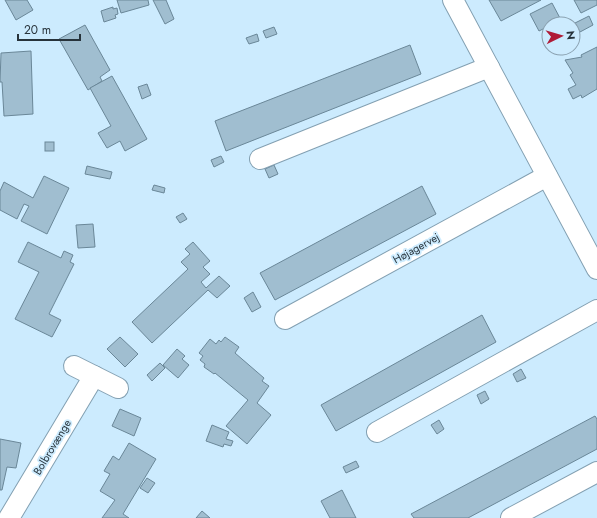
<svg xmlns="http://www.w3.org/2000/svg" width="597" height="518" viewBox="0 0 597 518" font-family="Jost,sans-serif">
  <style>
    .building { fill: #a0bed0; stroke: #6a8798 }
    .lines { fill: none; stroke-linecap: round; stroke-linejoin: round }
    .street-casing { stroke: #83a0b2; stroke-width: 22 }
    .street { stroke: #fff; stroke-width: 20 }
    .labels { text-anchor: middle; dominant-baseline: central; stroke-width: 3.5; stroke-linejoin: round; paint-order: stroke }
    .street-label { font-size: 11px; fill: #27333b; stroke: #ccebfe }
  </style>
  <rect width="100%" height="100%" fill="#ccebfe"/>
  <g class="building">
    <polygon points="5,0 27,0 33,10 16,20"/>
    <polygon points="117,0 148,0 149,5 121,13"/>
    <polygon points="153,0 166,0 174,19 165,24"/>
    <polygon points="489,0 541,0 501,21"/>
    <polygon points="574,0 597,0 597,5 581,13"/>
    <polygon points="552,3 561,20 549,24 549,26 539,31 530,14"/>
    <polygon points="113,7 113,9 117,8 118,14 115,15 116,18 104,22 101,11"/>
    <polygon points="589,16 593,25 580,32 575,23"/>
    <polygon points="85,25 110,70 100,77 102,81 88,90 59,39"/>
    <polygon points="274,27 277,34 266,38 263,31"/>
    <polygon points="257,34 259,41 249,44 246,38"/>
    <polygon points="410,45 421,74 226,151 215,121"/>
    <polygon points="597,47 597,89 582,98 581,95 573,99 568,89 576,85 570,75 573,73 565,60 582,57 581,55"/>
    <polygon points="31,51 33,114 4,116 2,82 0,82 1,53"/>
    <polygon points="112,76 147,139 125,151 120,141 107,148 98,133 111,126 90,88"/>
    <polygon points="147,84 151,95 142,99 138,87"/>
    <rect x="45" y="142" width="9" height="9"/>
    <polygon points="221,156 224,162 214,167 211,160"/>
    <polygon points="274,165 278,174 269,178 265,169"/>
    <polygon points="87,166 112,172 110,179 85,174"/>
    <polygon points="44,176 69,188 47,234 21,221 29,206 24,204 17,219 0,210 0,191 4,182 33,198"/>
    <polygon points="154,185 165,188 164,193 152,190"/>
    <polygon points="422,186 436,214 275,300 260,273"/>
    <polygon points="183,213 187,219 180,223 176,217"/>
    <polygon points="93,224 95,247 78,248 76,225"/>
    <polygon points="28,242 61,258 64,251 73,255 70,262 74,264 49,314 61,320 52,337 15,319 39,272 18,262"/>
    <polygon points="193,242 210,261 203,267 210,274 201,282 206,288 219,276 230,286 217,298 208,290 152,343 132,322 188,269 181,262 190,254 185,249"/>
    <polygon points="253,292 261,307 252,312 244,298"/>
    <polygon points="482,315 496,342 336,431 321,405"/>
    <polygon points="120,337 138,354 125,367 107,349"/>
    <polygon points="225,337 239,347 235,353 264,378 262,381 269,386 257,403 271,415 247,444 226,426 248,400 215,373 214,374 204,367 205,364 200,360 203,356 199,353 210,339 216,344 219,340 221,342"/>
    <polygon points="177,349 185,356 182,359 189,365 178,378 163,365"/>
    <polygon points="160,363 165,368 152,381 147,375"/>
    <polygon points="521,369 526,378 517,382 513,374"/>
    <polygon points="485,391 489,399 481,404 477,395"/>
    <polygon points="120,409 141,418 134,436 112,426"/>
    <polygon points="595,416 597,419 597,449 468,518 414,518 411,514"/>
    <polygon points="439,420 444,429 437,434 431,425"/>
    <polygon points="212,425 229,432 226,439 233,441 231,446 224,444 223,447 206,441"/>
    <polygon points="0,439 21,443 16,468 7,467 2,490 0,490"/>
    <polygon points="129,443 156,459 123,514 129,518 102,518 115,500 100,491 110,474 104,471 113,456 119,460"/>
    <polygon points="356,461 359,467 346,473 343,467"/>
    <polygon points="147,478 155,483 148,493 140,488"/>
    <polygon points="342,490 356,518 330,518 321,501"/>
    <polygon points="202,511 210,518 196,518"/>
  </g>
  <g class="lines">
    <g class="street-casing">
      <g id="street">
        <polyline points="453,0 597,269"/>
        <polyline points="260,159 489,67"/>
        <polyline points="285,319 547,176"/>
        <polyline points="74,366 118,388"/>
        <polyline points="377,432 597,310"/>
        <polyline points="9,518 94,376"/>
        <polyline points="511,518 597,472"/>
      </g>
    </g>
    <use href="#street" class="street"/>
  </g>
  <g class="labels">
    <g class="street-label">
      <text transform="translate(416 248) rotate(-29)">Højagervej</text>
      <text transform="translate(52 447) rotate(-59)">Bolbrovænge</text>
    </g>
  </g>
  <g transform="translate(561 36) rotate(85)"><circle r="19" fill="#ccebfe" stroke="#8aa1b0"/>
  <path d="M0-3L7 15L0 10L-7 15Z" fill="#af1b37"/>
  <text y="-6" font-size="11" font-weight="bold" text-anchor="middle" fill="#27333b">N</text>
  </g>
  <path d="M18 34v6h62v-6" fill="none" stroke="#27333b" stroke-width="2"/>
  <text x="24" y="34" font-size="12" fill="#27333b" stroke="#ccebfe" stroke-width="3" paint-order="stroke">20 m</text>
</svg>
